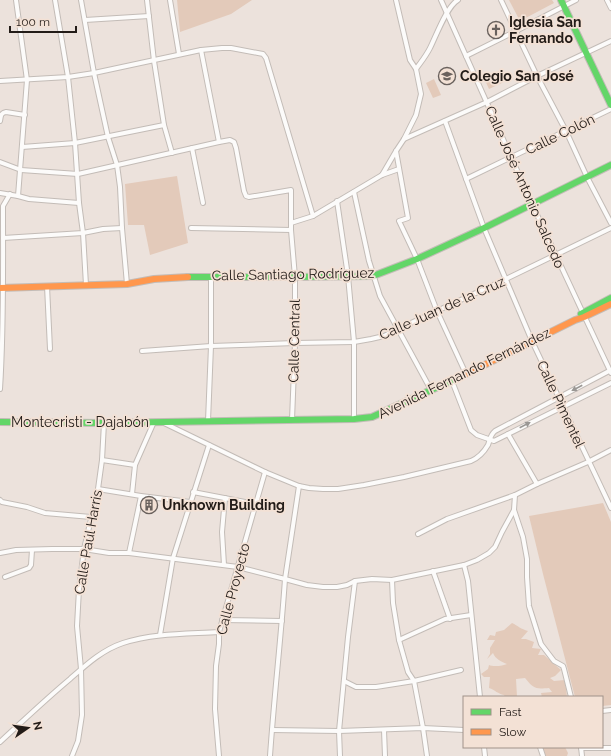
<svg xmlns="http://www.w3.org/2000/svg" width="611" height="756" viewBox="0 0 611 756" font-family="Raleway,sans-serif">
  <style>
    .green { fill: #e3caba }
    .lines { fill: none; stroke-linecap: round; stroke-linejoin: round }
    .street-casing { stroke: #c3bcb7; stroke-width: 6 }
    .fast-casing { stroke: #c3bcb7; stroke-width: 8 }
    .slow-casing { stroke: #c3bcb7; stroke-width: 8 }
    .street { stroke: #fcfbfa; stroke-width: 4 }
    .fast { stroke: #63d668; stroke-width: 6 }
    .slow { stroke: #ff974d; stroke-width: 6 }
    .oneway { fill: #9a9794 }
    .labels { text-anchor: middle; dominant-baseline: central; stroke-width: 3.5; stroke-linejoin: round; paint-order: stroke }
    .poi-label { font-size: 14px; font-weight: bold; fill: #231c18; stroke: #f3e1d5; text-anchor: start }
    .street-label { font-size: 14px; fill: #231c18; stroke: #f3e1d5 }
  </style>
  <rect width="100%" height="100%" fill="#ece2dc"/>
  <g class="green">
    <polygon points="177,0 252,0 231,14 180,32"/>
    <polygon points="509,0 552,0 554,3 520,21"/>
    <polygon points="503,69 508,80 489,89 484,78"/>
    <polygon points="434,79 441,95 433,98 426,83"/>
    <polygon points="177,176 188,243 150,255 144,225 128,225 125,184"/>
    <polygon points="603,503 611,522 611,705 602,706 602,697 575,697 543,574 529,516"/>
    <path d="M 512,623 C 518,626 521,629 528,631 L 521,639 L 526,639 L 534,642 L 532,648 L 541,649 L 538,655 L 544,655 L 561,670 L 555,676 L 550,678 L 554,681 L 565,680 L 567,697 L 542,697 L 541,693 L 552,692 L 549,688 C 535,689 534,689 525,678 L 516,679 L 517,697 L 505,697 L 504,695 C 498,694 495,690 489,688 L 490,677 L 484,677 L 481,674 L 488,669 L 489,665 C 493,667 503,666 507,664 C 502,662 495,659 493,653 L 487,659 L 490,654 L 490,648 L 495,640 L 487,640 L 490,635 L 495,636 L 496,632 L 504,630 Z"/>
    <polygon points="542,747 565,747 568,753 567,756 544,756"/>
  </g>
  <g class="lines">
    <g class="street-casing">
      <g id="street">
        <polyline points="16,0 27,80 18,196"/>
        <polyline points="55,0 68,77 75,143 79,203 83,233 86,285"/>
        <polyline points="81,0 94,73 108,137 117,165 120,187 122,228 127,284"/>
        <polyline points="147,0 154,61 164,125 172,153"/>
        <polyline points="170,0 179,54"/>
        <polyline points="441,0 532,204 611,373"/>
        <polyline points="501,0 537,76 566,131 587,177 611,223"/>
        <polyline points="607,0 611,8"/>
        <polyline points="85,20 149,16"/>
        <polyline points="201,50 219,142"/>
        <polyline points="466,56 516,31 576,0"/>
        <path d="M 416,69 C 421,62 426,56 430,48 C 436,36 447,6 458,0"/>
        <polyline points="0,81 68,77 94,73 201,50 222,48 231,48 263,54 266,58 313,216"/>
        <path d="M 0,121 C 1,117 0,113 6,112 L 25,115"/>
        <polyline points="445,121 484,228 532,341 611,508"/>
        <polyline points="404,139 487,102 537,76 611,41"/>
        <polyline points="22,147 75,143 164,125"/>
        <polyline points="192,148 203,203"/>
        <polyline points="396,151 408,218 399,221 417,259 437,311 466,374"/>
        <polyline points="0,162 21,170 78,174 219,142 230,140 234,142 236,148 244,191 246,196 249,197 291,190 291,230 295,277 295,343 292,420"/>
        <polyline points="382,175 396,151 404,139 416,115 421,94 416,69 410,60 396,0"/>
        <polyline points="466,179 611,109"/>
        <polyline points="354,192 369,261 380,296 431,390"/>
        <polyline points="0,193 18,196 29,199 79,203"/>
        <polyline points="337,201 348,276 354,342 354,419"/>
        <polyline points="291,223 313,216 382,175 399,169"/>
        <polyline points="191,228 291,230"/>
        <polyline points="3,238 83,233 103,229 122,228"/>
        <polyline points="47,286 50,349"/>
        <polyline points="142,351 211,346 295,343 354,342 371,339 384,336 398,329 506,279 611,228"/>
        <polyline points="452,381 471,430 477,435 494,441 611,383"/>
        <path d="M 0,389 C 4,328 3,267 3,206 L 10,194"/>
        <polyline points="208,421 211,346 211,277"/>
        <path d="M 164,423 L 265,472 L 299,486 L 309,488 L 323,489 L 338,489 L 364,485 L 404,477 L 471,461 C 478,458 484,452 488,445 C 490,440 490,435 495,431 L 611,370"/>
        <polyline points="508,434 537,484"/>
        <polyline points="102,460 135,465"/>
        <polyline points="299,486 285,579 307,585 323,587 337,587 347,585 355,581 372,579 392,580 464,565 477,560 489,553 495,547 502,532 514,510"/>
        <polyline points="98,489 141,496 190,502"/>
        <polyline points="193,492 256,504"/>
        <polyline points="132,494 135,465 154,422"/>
        <polyline points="515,495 514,510 523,537 527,559 527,577 529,606 541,644 554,661 563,666 564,669 571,697"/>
        <polyline points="0,500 2,502 27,507 45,513 91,517"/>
        <polyline points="418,534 447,519 515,495 537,484 588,462 611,450"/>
        <path d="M 0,553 L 16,550 L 52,549 L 84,549 L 109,553 L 129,553 L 238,567 L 285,579 C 281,638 274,697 270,756"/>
        <polyline points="129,553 141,496"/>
        <polyline points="224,565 222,532 225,498"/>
        <polyline points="464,565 468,581 480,697"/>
        <polyline points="433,571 450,619"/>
        <polyline points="5,577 29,568 31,565 32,550"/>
        <polyline points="392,580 393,603 399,640 408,672 414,681 423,728 427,756"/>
        <polyline points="222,620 282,621"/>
        <polyline points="160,635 173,558 209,445"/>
        <polyline points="399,640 445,619 471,615"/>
        <polyline points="344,681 356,687 376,687 414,681 461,670"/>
        <polyline points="602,711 611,710"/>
        <polyline points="272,730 339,731 423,728 464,730"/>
        <polyline points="384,730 385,756"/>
        <path d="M 0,742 C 23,721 46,699 70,679 C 86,665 102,650 123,643 C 154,633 187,634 219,632"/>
        <polyline points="484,747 485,756"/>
        <polyline points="540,747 543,756"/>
        <polyline points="581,747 582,756"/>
        <polyline points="581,748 611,748"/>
        <polyline points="72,756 78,741 82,715 81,669 77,626 79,589 84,549 98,489 102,460 104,423"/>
        <polyline points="219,756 215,709 216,666 219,644 219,632 265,472"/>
        <polyline points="340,756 339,731 348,637 355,581"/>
      </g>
    </g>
    <g class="fast-casing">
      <g id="fast">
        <polyline points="561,0 611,105"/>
        <polyline points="188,277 295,277 373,276 417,259 484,228 611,165"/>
        <polyline points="581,314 611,298"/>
        <polyline points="0,422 104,423 354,419 372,417 464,375"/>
      </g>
    </g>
    <g class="slow-casing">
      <g id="slow">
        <polyline points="0,288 127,284 154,279 188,277"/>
        <polyline points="464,375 575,320 584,317 611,304"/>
      </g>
    </g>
    <use href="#street" class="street"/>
    <use href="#fast" class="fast"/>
    <use href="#slow" class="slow"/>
  </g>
  <defs><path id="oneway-solid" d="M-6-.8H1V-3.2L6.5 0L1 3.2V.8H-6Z"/></defs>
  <g class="oneway">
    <use href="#oneway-solid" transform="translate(577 388) rotate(152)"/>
    <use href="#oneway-solid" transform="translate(525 425) rotate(-27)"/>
  </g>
  <defs>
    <g id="church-ring" transform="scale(0.9)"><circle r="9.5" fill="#f3e1d5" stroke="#69615d" stroke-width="1.5"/><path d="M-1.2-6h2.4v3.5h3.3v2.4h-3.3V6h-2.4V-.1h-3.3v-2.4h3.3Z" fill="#69615d"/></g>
    <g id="university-ring" transform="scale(0.9)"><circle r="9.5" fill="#f3e1d5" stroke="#69615d" stroke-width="1.5"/><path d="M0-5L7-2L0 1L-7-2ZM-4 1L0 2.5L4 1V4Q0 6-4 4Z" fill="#69615d"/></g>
    <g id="building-ring" transform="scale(0.9)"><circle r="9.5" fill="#f3e1d5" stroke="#69615d" stroke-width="1.5"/><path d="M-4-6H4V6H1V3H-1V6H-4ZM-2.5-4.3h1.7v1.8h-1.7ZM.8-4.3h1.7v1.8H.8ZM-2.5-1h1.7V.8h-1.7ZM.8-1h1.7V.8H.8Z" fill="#69615d"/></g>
  </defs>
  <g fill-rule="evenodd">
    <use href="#church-ring" x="496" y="30"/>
    <use href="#university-ring" x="447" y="76"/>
    <use href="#building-ring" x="149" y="505"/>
  </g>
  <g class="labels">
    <g class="poi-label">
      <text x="509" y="22">Iglesia San<tspan x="509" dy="16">Fernando</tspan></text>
      <text x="460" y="76">Colegio San José</text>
      <text x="162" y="505">Unknown Building</text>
    </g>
    <g class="street-label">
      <text transform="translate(560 134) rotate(-26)">Calle Colón</text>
      <text transform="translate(525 187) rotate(66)">Calle José Antonio Salcedo</text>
      <text transform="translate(293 274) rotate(-1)">Calle Santiago Rodríguez</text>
      <text transform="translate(442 308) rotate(-24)">Calle Juan de la Cruz</text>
      <text transform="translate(294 341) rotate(-89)">Calle Central</text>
      <text transform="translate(464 373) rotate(-26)">Avenida Fernando Fernández</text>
      <text transform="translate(561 404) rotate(65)">Calle Pimentel</text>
      <text x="80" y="422">Montecristi - Dajabón</text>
      <text transform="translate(88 542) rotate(-80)">Calle Paúl Harris</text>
      <text transform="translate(233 589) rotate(-75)">Calle Proyecto</text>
    </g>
  </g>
  <rect x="463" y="696" width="140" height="52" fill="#f3e1d5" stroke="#a09289"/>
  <rect x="471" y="709" width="20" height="6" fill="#63d668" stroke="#a09289"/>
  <text x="499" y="716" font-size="12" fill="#231c18">Fast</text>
  <rect x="471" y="729" width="20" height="6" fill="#ff974d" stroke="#a09289"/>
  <text x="499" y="736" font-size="12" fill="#231c18">Slow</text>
  <g transform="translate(28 728) rotate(77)" stroke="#f3e1d5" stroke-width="3" paint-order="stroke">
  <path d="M0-3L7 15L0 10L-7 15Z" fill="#231c18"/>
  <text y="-6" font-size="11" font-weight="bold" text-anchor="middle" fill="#231c18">N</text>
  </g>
  <path d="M10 26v6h66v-6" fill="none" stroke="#231c18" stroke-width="2"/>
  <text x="16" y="26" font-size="12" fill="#231c18" stroke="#f3e1d5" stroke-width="3" paint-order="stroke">100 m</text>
</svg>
